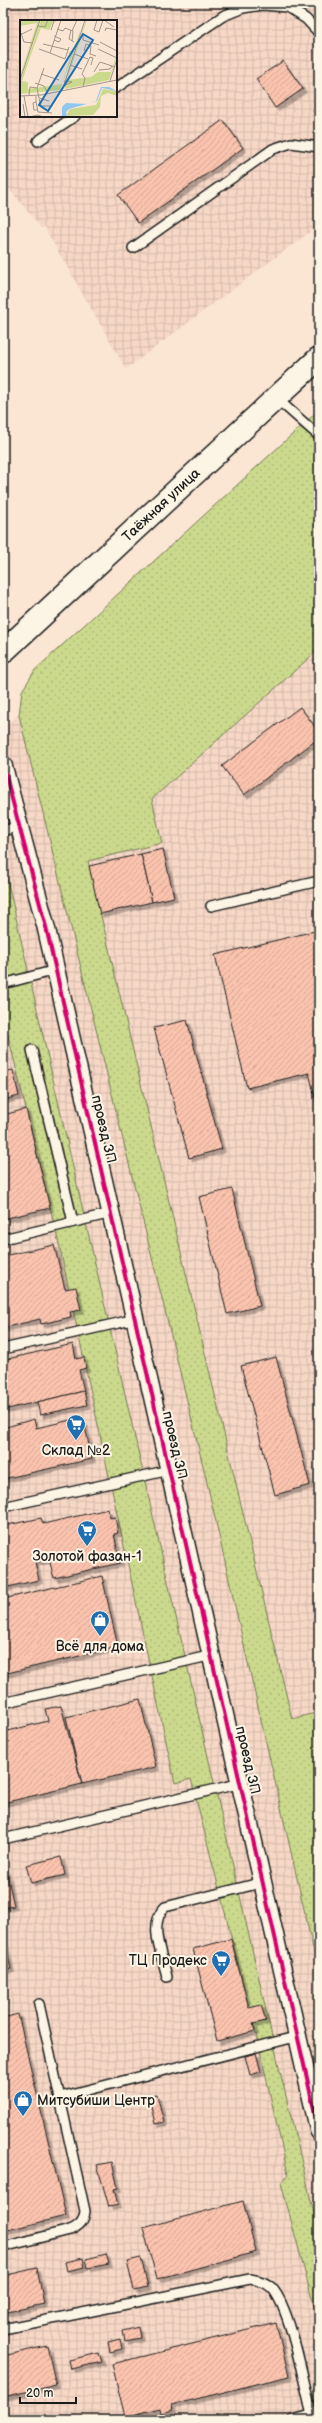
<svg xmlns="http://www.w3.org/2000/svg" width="322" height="2423" viewBox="0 0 322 2423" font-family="'Balsamiq Sans',sans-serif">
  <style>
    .industrial { fill: url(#industrial-grid); fill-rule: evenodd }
    .grass { fill: url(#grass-dots); stroke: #747a54 }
    .building { fill: url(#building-hatch); stroke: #1c1c1c; filter: url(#shadow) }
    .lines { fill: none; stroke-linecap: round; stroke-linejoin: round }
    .service-casing { stroke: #1c1c1c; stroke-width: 12 }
    .minor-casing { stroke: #1c1c1c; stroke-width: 20 }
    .trunk-casing { stroke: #1c1c1c; stroke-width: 25 }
    .service { stroke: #fcf5e5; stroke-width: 9 }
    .minor { stroke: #fcf5e5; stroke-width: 17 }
    .trunk { stroke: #fcf5e5; stroke-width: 22 }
    .cycleway-casing { stroke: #fcf5e5; stroke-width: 6 }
    .cycleway { stroke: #d6006c; stroke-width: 4 }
    .labels { text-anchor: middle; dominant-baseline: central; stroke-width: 4; stroke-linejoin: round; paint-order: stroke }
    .street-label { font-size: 14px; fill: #1c1c1c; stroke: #fcf5e5 }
    .poi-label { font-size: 14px; fill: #1c1c1c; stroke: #fcf5e5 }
    .inset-road { fill: none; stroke: #a2958a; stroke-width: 1 }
    .view { fill: #1f6fb2; fill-opacity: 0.15; stroke: #1f6fb2; stroke-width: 2 }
    .inset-edge { fill: none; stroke: #1c1c1c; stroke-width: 2 }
  </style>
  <defs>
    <pattern id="industrial-grid" width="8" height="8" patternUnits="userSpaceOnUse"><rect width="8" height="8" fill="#f7d8c6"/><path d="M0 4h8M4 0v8" fill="none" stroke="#d3b9aa"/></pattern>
    <pattern id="grass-dots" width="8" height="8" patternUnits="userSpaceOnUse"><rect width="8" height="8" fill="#cbd98d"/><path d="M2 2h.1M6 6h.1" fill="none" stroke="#aeba79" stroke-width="1.8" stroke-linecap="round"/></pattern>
    <pattern id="building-hatch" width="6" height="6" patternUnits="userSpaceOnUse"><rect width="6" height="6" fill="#fac3ae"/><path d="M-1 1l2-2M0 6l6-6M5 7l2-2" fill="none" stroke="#d6a795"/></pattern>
    <filter id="shadow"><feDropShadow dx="3.5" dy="3.5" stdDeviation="0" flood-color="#0004"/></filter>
  </defs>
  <rect width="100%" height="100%" fill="#fbe6d4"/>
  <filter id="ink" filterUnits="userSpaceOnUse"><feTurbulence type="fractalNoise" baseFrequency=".025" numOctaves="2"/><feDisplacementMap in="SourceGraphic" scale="8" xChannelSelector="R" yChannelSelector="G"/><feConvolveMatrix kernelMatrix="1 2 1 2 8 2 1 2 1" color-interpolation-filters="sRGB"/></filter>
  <g filter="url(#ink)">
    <g class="industrial">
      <path d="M 3,3 L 319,3 L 319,225 L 126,369 L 44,227 L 41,228 L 3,181 ZM 21,21 L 116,21 L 116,116 L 21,116 Z"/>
      <polygon points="319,437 319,2420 3,2420 3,729"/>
    </g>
    <g class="grass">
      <polygon points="319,410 319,649 152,799 162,843 88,861 292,1719 319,1712 319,1975 205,1474 19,715 22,691 35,670"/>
      <polygon points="3,861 280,2071 319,2234 319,2325 281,2183 288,2174 259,2046 191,1779 175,1783 59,1244 8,1035 3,1040"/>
    </g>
    <g class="building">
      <polygon points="283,61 303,89 275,108 256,79"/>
      <polygon points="319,107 319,119 313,111"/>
      <polygon points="223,120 243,148 138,223 118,195"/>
      <polygon points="300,707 319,732 319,738 244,795 222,766"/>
      <polygon points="163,849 174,897 152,902 141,854"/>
      <polygon points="141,854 152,902 100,914 89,866"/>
      <polygon points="319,930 319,1113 309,1073 247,1088 215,955"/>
      <polygon points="187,1020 222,1149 189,1158 154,1028"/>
      <polygon points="13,1070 19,1096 3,1100 3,1072"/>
      <polygon points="26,1109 50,1208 3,1219 3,1115"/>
      <polygon points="232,1189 260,1306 227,1314 199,1197"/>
      <polygon points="54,1245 65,1289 76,1287 81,1310 70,1312 71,1317 41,1324 40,1319 3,1328 3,1256"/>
      <polygon points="73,1344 76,1359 84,1357 86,1368 79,1370 84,1391 3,1410 3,1360"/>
      <polygon points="276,1357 310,1485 275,1495 241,1366"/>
      <polygon points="84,1391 87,1405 40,1415 37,1402"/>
      <polygon points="34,1419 36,1428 71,1420 72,1425 84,1422 92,1459 3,1479 3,1428"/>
      <polygon points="108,1509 110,1518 115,1517 118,1533 114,1534 120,1563 54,1578 49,1559 35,1562 39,1580 3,1588 3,1526 41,1518 43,1524"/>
      <polygon points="102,1576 118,1647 3,1674 3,1599"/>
      <polygon points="140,1699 156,1767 82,1784 66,1717"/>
      <polygon points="61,1706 82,1784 3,1803 3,1732 48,1721 45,1709"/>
      <polygon points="61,1857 65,1875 31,1883 26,1865"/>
      <polygon points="3,1865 5,1865 14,1906 3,1908"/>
      <polygon points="3,1936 11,1969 3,1970"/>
      <polygon points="231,1939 249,2008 261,2005 266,2021 253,2024 255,2031 217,2041 193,1949"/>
      <polygon points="18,2014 66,2216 3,2231 3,2018"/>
      <polygon points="256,2053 261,2072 250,2075 245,2056"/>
      <polygon points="157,2095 164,2122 155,2124 149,2097"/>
      <polygon points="112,2162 118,2188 114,2189 118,2205 109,2207 97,2165"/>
      <polygon points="243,2201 256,2252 157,2279 143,2228"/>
      <polygon points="106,2254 109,2264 88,2268 86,2259"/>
      <polygon points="83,2258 85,2267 67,2271 65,2262"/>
      <polygon points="141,2258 148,2287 134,2290 127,2261"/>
      <polygon points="37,2268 44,2304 3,2313 3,2276"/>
      <polygon points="276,2323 289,2376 172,2405 173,2410 161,2413 160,2408 125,2417 112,2364"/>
      <polygon points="138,2327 140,2338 125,2341 123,2331"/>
      <polygon points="120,2339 122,2349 110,2352 108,2342"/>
      <polygon points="47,2346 56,2385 3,2397 3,2356"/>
      <polygon points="99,2353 102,2362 71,2369 69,2360"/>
    </g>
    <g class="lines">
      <g class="service-casing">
        <g id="service">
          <polyline points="116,88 223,16 243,8 263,5 287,7 306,19 319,33"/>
          <polyline points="38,141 75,116"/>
          <polyline points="133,248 273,149 291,143 319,147"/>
          <polyline points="276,398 319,436"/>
          <polyline points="3,831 19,826"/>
          <polyline points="211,906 319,881"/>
          <polyline points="3,984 56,970"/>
          <polyline points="32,1050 73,1222"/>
          <polyline points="3,1239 112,1213"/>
          <polyline points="3,1349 136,1319"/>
          <polyline points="3,1507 170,1470"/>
          <polyline points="3,1703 213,1655"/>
          <polyline points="3,1839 242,1783"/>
          <path d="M 167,1977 C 163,1957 147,1924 165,1907 L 264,1882"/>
          <polyline points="60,2097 299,2036"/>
          <path d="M 3,2247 L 70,2230 C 80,2226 84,2221 85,2211 L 39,2004"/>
          <path d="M 3,2329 L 250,2279 C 258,2280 266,2282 272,2288 C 291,2309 304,2385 312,2415"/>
          <polyline points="293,2420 319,2413"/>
        </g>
      </g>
      <g class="minor-casing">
        <polyline id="minor" points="3,765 46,927 319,2131"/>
      </g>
      <g class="trunk-casing">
        <polyline id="trunk" points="3,652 319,358"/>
      </g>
      <use href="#service" class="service"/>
      <use href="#minor" class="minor"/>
      <use href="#trunk" class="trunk"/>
      <g class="cycleway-casing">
        <polyline id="cycleway" points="3,765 46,927 319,2131"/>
      </g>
      <use href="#cycleway" class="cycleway"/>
    </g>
  </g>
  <defs>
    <g id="supermarket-pin" transform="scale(1)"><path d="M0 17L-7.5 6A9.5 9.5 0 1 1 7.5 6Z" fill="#1f6fb2" stroke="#fcf5e5"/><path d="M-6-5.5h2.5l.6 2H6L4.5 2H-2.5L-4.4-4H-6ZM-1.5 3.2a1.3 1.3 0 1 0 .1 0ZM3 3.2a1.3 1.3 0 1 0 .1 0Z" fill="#fff"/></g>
    <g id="shop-pin" transform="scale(1)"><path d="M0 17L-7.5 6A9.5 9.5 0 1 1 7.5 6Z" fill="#1f6fb2" stroke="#fcf5e5"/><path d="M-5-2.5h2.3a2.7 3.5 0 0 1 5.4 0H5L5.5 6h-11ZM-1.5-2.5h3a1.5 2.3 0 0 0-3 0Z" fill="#fff"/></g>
  </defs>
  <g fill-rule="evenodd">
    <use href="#supermarket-pin" x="76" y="1424"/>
    <use href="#supermarket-pin" x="87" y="1530"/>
    <use href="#shop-pin" x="100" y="1620"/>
    <use href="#supermarket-pin" x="221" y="1960"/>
    <use href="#shop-pin" x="23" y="2100"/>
  </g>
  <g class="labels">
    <g class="street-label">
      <text transform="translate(161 505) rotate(-43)">Таёжная улица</text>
      <text transform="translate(104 1129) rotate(77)">проезд 3П</text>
      <text transform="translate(175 1445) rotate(77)">проезд 3П</text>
      <text transform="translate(248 1760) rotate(77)">проезд 3П</text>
    </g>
    <g class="poi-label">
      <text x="76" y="1450">Склад №2</text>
      <text x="87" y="1556">Золотой фазан-1</text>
      <text x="100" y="1646">Всё для дома</text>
      <text x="207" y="1960" text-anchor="end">ТЦ Продекс</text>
      <text x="37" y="2100" text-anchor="start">Митсубиши Центр</text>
    </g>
  </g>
  <g transform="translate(20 20)">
    <rect width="97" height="97" fill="#fbe6d4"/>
    <path d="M 20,0 L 1,55 L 0,56 L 17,3 L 0,6 L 0,1 ZM 21,0 L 34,0 L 29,10 L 21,8 L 13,29 L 2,61 L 8,62 L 8,69 L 42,64 L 51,35 L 48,33 L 53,30 L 60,11 L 60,14 L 40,70 L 0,74 L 0,62 ZM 66,0 L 67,0 L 47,60 L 71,57 L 78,52 L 91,52 L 97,33 L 97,36 L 89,60 L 45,69 L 45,63 Z" fill="#cbd98d"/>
    <path d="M 83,69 L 96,71 L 97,76 L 88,73 L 81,76 L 80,87 L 73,95 L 46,96 L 50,89 L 76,85 Z" fill="#cbd98d"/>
    <path d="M 81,67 L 89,67 L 97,71 L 82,68 L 77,81 L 49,89 L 46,92 L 47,97 L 42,97 L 42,87 L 46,83 L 67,84 L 76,81 Z" fill="#90c7ee"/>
    <path class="inset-road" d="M 77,0 L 74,10 L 79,12 L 83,0M 84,0 L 94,7M 18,6 L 25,7 L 28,0M 37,9 L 43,11 L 45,8 L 53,11 L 52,21M 31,10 L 34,1 L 39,0M 51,10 L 49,19 L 54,22M 52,11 L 57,0M 85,11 L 86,8 L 97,10M 1,13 L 4,22 L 13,23M 63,14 L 63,20 L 79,25M 0,15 L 12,9M 34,16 L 41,19 L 39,22 L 34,20M 80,22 L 97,31M 23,24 L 48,30M 19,29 L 30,33 L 41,0M 78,29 L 97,38M 64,31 L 66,24 L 71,26 L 70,34 L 76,36M 30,33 L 45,39 L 49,27M 54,34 L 68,39M 50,45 L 62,49M 79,50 L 90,49 L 92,46M 74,52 L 80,42 L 95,47M 21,54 L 39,60M 0,60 L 20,0M 90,61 L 97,39M 15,63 L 24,66 L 28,74M 43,66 L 52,62 L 44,61M 63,67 L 65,58 L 62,54 L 70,37 L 73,38 L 71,45M 17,68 L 24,48M 42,71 L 65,0M 9,75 L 10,67 L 17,68 L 19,78 L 29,81M 0,76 L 21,75 L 97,60M 4,76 L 8,97M 16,76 L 16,82 L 13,83 L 14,90 L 18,90M 19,79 L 21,86 L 30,86M 16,82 L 18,92 L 32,93M 3,84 L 5,97M 9,97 L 18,95 L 23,97"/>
    <path class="view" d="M 63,14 L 73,20 L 28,91 L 19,85 Z"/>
    <rect width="97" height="97" class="inset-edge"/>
  </g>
  <rect width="322" height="2423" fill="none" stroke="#fcf5e5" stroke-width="16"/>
  <rect x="8" y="8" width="306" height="2407" fill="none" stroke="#1c1c1c" stroke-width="1.5" filter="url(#ink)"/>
  <path d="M20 2397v6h56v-6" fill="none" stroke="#1c1c1c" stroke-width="2"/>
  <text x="26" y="2397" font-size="12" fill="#1c1c1c" stroke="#fcf5e5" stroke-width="3" paint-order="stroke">20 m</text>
</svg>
